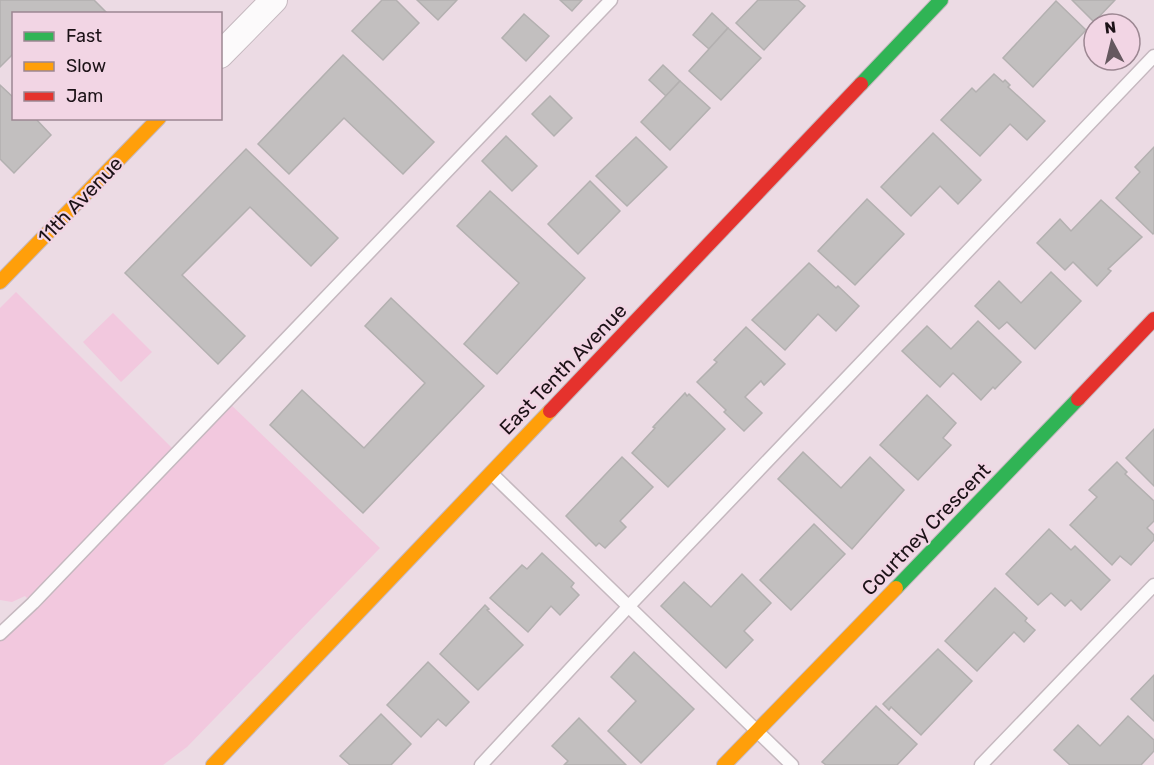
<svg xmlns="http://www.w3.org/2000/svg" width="1154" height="765" viewBox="0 0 1154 765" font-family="Rubik,sans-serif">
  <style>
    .green { fill: #f2c8de }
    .building { fill: #c2bfbf; stroke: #b3b0b0; stroke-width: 1.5 }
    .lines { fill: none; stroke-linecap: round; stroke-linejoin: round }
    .lane-casing { stroke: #c5b8bf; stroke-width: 15 }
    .street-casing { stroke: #c5b8bf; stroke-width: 28 }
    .fast-casing { stroke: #c5b8bf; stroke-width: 16 }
    .slow-casing { stroke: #c5b8bf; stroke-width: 16 }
    .jam-casing { stroke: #c5b8bf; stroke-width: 16 }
    .lane { stroke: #fcfafb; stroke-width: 12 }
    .street { stroke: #fcfafb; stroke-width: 26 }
    .fast { stroke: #30b455; stroke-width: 14 }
    .slow { stroke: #ff9f0a; stroke-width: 14 }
    .jam { stroke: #e5322d; stroke-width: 14 }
    .labels { text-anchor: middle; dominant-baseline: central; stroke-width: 4.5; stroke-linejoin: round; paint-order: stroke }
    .street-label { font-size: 20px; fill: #1c1217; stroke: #f2d5e4 }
  </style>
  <rect width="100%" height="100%" fill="#ecdbe4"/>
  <g class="green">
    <polygon points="16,292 177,453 227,401 380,548 187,747 163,765 0,765 0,634 32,603 25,596 12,602 0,600 0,308"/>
    <polygon points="113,313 152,352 121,382 83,342"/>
  </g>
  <g class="building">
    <polygon points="0,0 94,0 108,14 14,14 14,53 0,67"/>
    <polygon points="382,0 396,0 419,23 383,60 352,31"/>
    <polygon points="417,0 457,0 438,20"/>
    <polygon points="560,0 582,0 572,11"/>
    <polygon points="758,0 798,0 805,6 764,50 736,23"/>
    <polygon points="1072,0 1115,0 1094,22"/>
    <polygon points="1056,1 1086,30 1033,87 1003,58"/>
    <polygon points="712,13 728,28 709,49 693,35"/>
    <polygon points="524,14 549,36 526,61 502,38"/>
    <polygon points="728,28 761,58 721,100 689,71"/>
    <polygon points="343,55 434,142 403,174 344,118 289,174 258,144"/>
    <polygon points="663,65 680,81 666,96 649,80"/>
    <polygon points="994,74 1003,82 1005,80 1010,85 1008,87 1045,121 1027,140 1010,124 980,156 941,120 972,88 976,92"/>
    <polygon points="680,81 710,108 670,150 641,122"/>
    <polygon points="0,85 14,98 14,118 35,118 51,135 14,173 0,159"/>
    <polygon points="550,96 572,118 554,136 532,114"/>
    <polygon points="933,133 981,180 958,204 940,186 911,216 881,187"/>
    <polygon points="506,136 537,166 512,191 482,161"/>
    <polygon points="636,137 667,167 627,206 596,176"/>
    <polygon points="1154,147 1154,233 1153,234 1116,198 1140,172 1135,167"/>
    <polygon points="246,149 338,238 311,266 250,207 182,275 245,336 218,364 125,273"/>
    <polygon points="590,181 620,211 578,254 548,224"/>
    <polygon points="490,191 585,278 497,374 464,344 519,283 457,226"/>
    <polygon points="867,199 904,234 855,285 818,251"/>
    <polygon points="1101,200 1142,237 1108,269 1111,271 1097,286 1073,262 1065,270 1037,243 1060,219 1071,231"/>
    <polygon points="809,263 836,288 838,286 859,306 836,331 818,314 785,350 752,320"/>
    <polygon points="1051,272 1081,301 1035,349 1007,322 999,329 975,306 999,281 1021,303"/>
    <polygon points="391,298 484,386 363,513 270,425 302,390 364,448 425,383 365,326"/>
    <polygon points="978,321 1021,362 995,389 993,387 981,400 953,373 940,387 902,351 927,326 951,349"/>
    <polygon points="746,327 785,364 764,385 761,381 745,397 762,413 744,431 724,412 726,410 697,382 717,362 714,360"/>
    <polygon points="685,393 687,396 689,394 725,429 668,487 632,453 655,428 653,427"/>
    <polygon points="927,395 956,423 943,438 951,445 918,480 880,445"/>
    <polygon points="1154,429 1154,486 1126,458"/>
    <polygon points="803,452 841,488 870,457 904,490 852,549 778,479"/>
    <polygon points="622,457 653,487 620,521 626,527 605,548 599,543 596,546 566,516"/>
    <polygon points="1117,462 1127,472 1125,474 1154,501 1154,521 1147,528 1154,535 1154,540 1131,565 1120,556 1112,565 1070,525 1097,497 1089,490"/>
    <polygon points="814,524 845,554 791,610 760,580"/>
    <polygon points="1049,529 1071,550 1075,546 1110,580 1081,610 1071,600 1065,606 1051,593 1038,605 1006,574"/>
    <polygon points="542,553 574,583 571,587 579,595 560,615 551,606 528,632 490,598 522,565 527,569"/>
    <polygon points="742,574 771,603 744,631 753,640 726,668 661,606 684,582 711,607"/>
    <polygon points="995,588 1027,618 1025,621 1035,630 1024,642 1014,632 977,671 945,641"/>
    <polygon points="485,605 489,609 487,610 523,645 478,690 440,654"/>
    <polygon points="938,649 972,681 921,735 891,707 889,710 883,704"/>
    <polygon points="634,652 694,709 641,763 608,731 636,701 611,677"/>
    <polygon points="428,662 469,702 446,726 438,719 421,737 387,705"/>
    <polygon points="1154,675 1154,721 1131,699"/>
    <polygon points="876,706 917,744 897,765 826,765 822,762"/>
    <polygon points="381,714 411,744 391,765 350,765 340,756"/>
    <polygon points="1128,716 1154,740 1154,751 1141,765 1070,765 1054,750 1078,725 1100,746"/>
    <polygon points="579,718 626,765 564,765 568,761 552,746"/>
  </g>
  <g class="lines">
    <g class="lane-casing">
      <g id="lane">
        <polyline points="491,473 792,765"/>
        <polyline points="0,634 33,603 611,0"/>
        <polyline points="481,765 628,607 1154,56"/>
        <polyline points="981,765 1154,585"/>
      </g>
    </g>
    <g class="street-casing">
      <polyline id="street" points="220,55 274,0"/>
    </g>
    <g class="fast-casing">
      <g id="fast">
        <polyline points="861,84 941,0"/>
        <polyline points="896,588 1078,399"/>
      </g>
    </g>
    <g class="slow-casing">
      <g id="slow">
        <polyline points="0,282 159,118"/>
        <polyline points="213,765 550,411"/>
        <polyline points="724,765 896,588"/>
      </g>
    </g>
    <g class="jam-casing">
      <g id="jam">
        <polyline points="1078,399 1154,319"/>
        <polyline points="550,411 861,84"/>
      </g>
    </g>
    <use href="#lane" class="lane"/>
    <use href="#street" class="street"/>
    <use href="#fast" class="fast"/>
    <use href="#slow" class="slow"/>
    <use href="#jam" class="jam"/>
  </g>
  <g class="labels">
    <g class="street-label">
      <text transform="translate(80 200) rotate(-46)">11th Avenue</text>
      <text transform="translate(563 369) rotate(-46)">East Tenth Avenue</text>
      <text transform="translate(926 529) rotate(-46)">Courtney Crescent</text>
    </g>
  </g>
  <rect x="12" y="12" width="210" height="108" fill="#f2d5e4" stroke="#9c8792" stroke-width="1.5"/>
  <rect x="24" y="32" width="30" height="9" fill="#30b455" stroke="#9c8792" stroke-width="1.5"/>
  <text x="66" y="42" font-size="18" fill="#1c1217">Fast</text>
  <rect x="24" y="62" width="30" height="9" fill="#ff9f0a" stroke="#9c8792" stroke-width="1.5"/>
  <text x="66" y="72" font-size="18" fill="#1c1217">Slow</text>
  <rect x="24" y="92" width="30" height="9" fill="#e5322d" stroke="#9c8792" stroke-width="1.5"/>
  <text x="66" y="102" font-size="18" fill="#1c1217">Jam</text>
  <g transform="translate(1112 42) rotate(353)"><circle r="28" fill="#f2d5e4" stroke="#9c8792" stroke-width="1.5"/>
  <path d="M0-4.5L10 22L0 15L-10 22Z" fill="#65585f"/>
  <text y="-9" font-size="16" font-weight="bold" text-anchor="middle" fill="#1c1217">N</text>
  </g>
</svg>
